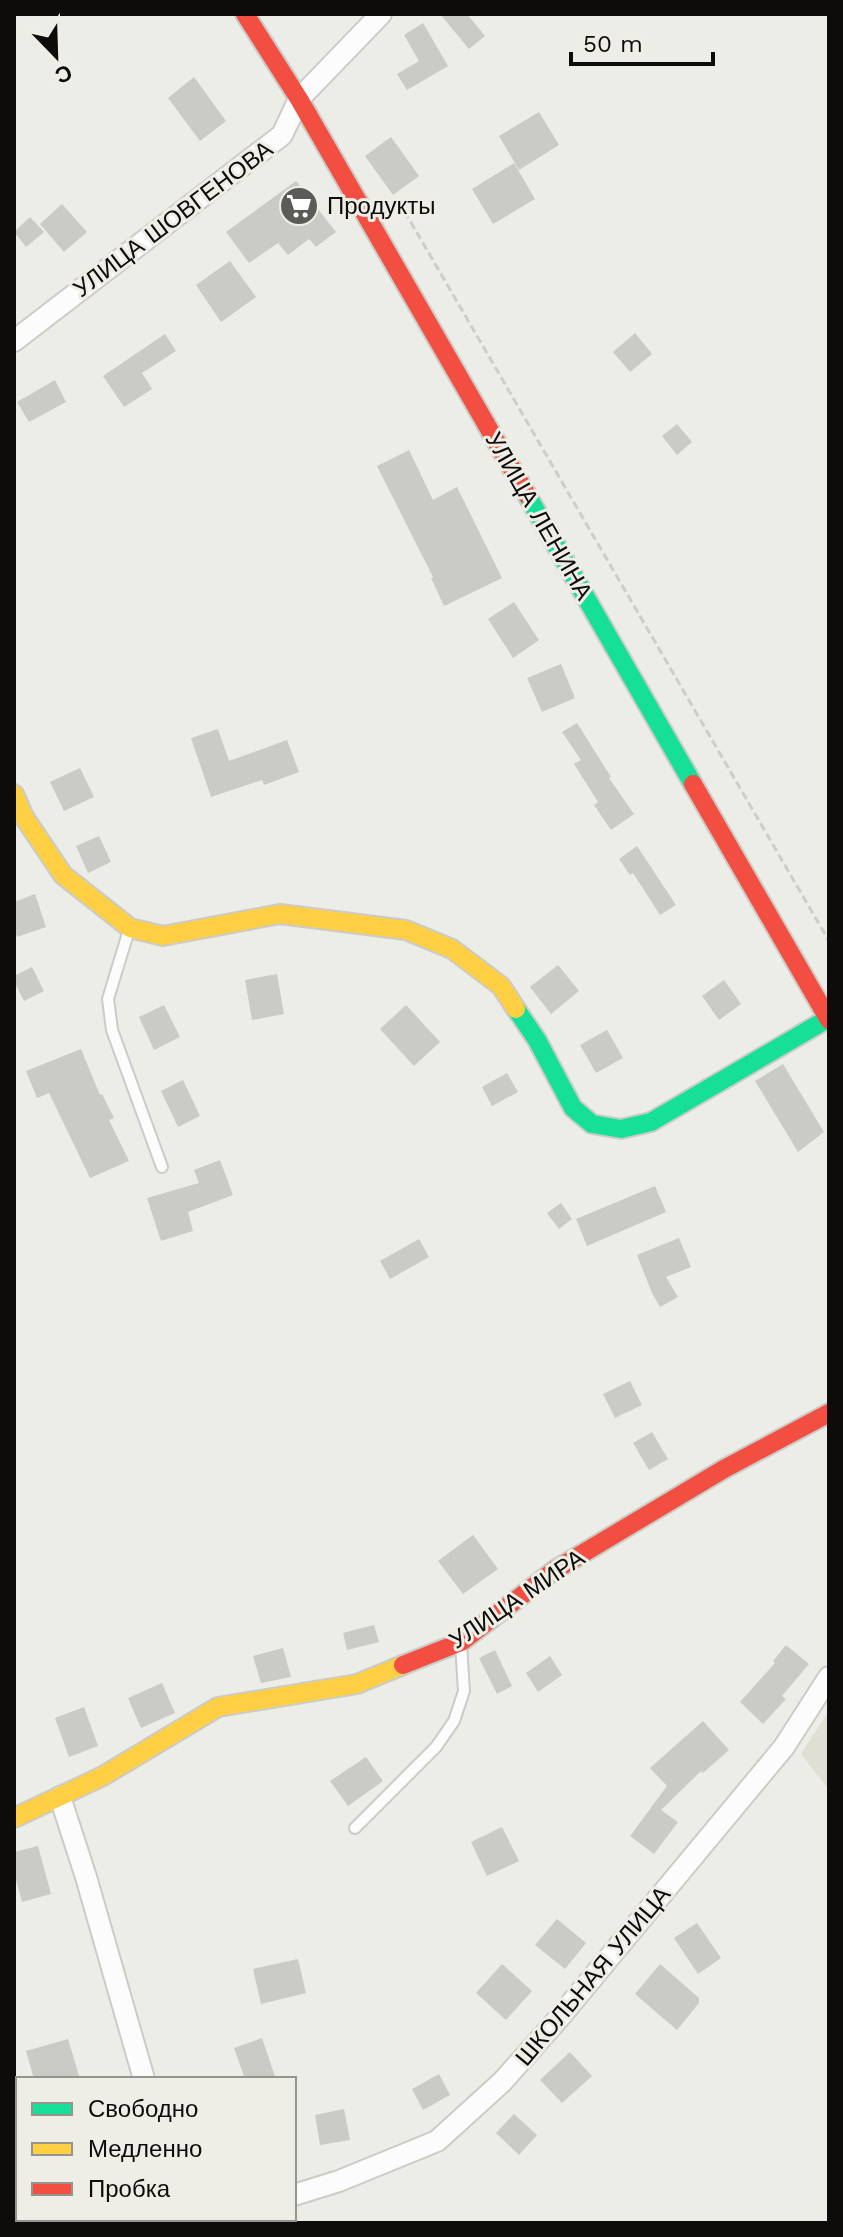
<svg xmlns="http://www.w3.org/2000/svg" width="843" height="2237" viewBox="0 0 843 2237" font-family="'Work Sans',sans-serif">
  <style>
    .built { fill: #e0dfd5 }
    .building { fill: #cacac6 }
    .lines { fill: none; stroke-linecap: round; stroke-linejoin: round }
    .lane-casing { stroke: #cbcbc7; stroke-width: 14 }
    .street-casing { stroke: #cbcbc7; stroke-width: 24 }
    .fast-casing { stroke: #cbcbc7; stroke-width: 22 }
    .slow-casing { stroke: #cbcbc7; stroke-width: 22 }
    .jam-casing { stroke: #cbcbc7; stroke-width: 22 }
    .path { stroke: #cdcdcc; stroke-width: 3; stroke-dasharray: 8 4; stroke-linecap: butt }
    .lane { stroke: #fcfcfc; stroke-width: 10 }
    .street { stroke: #fcfcfc; stroke-width: 20 }
    .fast { stroke: #16e098; stroke-width: 18 }
    .slow { stroke: #ffcf43; stroke-width: 18 }
    .jam { stroke: #f24e42; stroke-width: 18 }
    .labels { text-anchor: middle; dominant-baseline: central; stroke-width: 6; stroke-linejoin: round; paint-order: stroke }
    .poi-label { font-size: 24px; fill: #0d0c0a; stroke: #efeee6; text-anchor: start }
    .street-label { font-size: 24px; fill: #0d0c0a; stroke: #efeee6 }
  </style>
  <rect width="100%" height="100%" fill="#edede8"/>
  <polygon class="built" points="829,1711 829,1790 801,1754"/>
  <g class="building">
    <polygon points="440,14 467,14 485,36 469,49"/>
    <polygon points="423,23 448,66 407,90 397,74 419,61 404,35"/>
    <polygon points="194,77 226,121 200,141 168,98"/>
    <polygon points="539,112 559,145 519,170 499,136"/>
    <polygon points="391,137 419,176 393,195 365,156"/>
    <polygon points="514,163 535,199 493,224 472,189"/>
    <polygon points="296,181 336,232 316,247 309,239 288,255 278,243 249,263 226,232"/>
    <polygon points="62,204 87,232 64,252 40,224"/>
    <polygon points="30,217 44,232 26,247 14,232"/>
    <polygon points="230,261 256,297 221,322 196,285"/>
    <polygon points="635,333 652,354 630,372 613,352"/>
    <polygon points="165,334 176,351 142,373 152,389 124,407 103,376"/>
    <polygon points="55,380 66,402 29,422 17,402"/>
    <polygon points="677,424 692,442 677,455 662,436"/>
    <polygon points="409,450 433,500 457,487 502,578 444,606 431,578 433,577 377,466"/>
    <polygon points="514,602 539,640 513,658 488,619"/>
    <polygon points="561,664 575,698 542,712 527,678"/>
    <polygon points="577,723 611,777 609,778 634,814 611,830 594,805 598,802 574,764 581,760 562,732"/>
    <polygon points="218,729 229,761 287,740 299,772 264,785 262,780 211,797 191,738"/>
    <polygon points="80,768 94,797 64,811 50,782"/>
    <polygon points="99,836 111,862 88,873 76,846"/>
    <polygon points="637,846 676,905 660,915 633,873 630,875 619,859"/>
    <polygon points="35,894 46,927 17,937 14,927 14,902"/>
    <polygon points="558,965 579,991 551,1014 530,987"/>
    <polygon points="32,967 44,991 24,1001 14,981 14,976"/>
    <polygon points="277,974 284,1014 252,1020 245,980"/>
    <polygon points="724,980 741,1004 719,1020 702,996"/>
    <polygon points="164,1005 180,1037 154,1050 139,1017"/>
    <polygon points="406,1005 440,1042 414,1066 380,1029"/>
    <polygon points="607,1030 623,1058 596,1073 580,1045"/>
    <polygon points="81,1049 100,1095 102,1094 114,1118 109,1120 129,1161 90,1178 49,1093 37,1098 26,1071"/>
    <polygon points="783,1064 824,1132 798,1152 755,1081"/>
    <polygon points="507,1073 518,1092 492,1106 482,1087"/>
    <polygon points="183,1080 200,1116 178,1127 161,1091"/>
    <polygon points="220,1160 233,1195 188,1212 193,1231 161,1241 147,1198 199,1183 194,1170"/>
    <polygon points="655,1186 666,1212 587,1246 576,1219"/>
    <polygon points="561,1203 572,1219 559,1229 547,1213"/>
    <polygon points="679,1238 691,1267 666,1277 678,1297 660,1307 652,1293 637,1255"/>
    <polygon points="419,1239 429,1257 390,1279 380,1261"/>
    <polygon points="630,1381 642,1405 615,1418 603,1394"/>
    <polygon points="652,1432 668,1459 649,1470 633,1443"/>
    <polygon points="473,1535 498,1569 463,1594 438,1561"/>
    <polygon points="374,1625 379,1642 347,1650 343,1633"/>
    <polygon points="786,1645 809,1664 782,1696 786,1699 763,1724 740,1702 775,1663 773,1661"/>
    <polygon points="283,1648 291,1677 261,1683 253,1656"/>
    <polygon points="495,1650 512,1686 497,1694 479,1658"/>
    <polygon points="550,1656 562,1675 538,1692 526,1673"/>
    <polygon points="162,1683 175,1713 141,1728 128,1698"/>
    <polygon points="84,1707 98,1746 69,1757 55,1718"/>
    <polygon points="703,1721 729,1750 703,1773 701,1771 661,1810 678,1822 654,1854 630,1836 667,1786 650,1768"/>
    <polygon points="366,1757 383,1781 348,1806 330,1781"/>
    <polygon points="502,1827 519,1861 487,1876 471,1842"/>
    <polygon points="38,1846 51,1894 22,1902 14,1872 14,1852"/>
    <polygon points="557,1919 586,1943 565,1969 535,1945"/>
    <polygon points="697,1923 721,1958 698,1974 674,1938"/>
    <polygon points="298,1959 306,1993 261,2004 253,1969"/>
    <polygon points="502,1964 532,1991 506,2020 476,1993"/>
    <polygon points="660,1964 699,1998 699,2003 677,2030 635,1994"/>
    <polygon points="262,2038 276,2079 245,2079 234,2048"/>
    <polygon points="68,2039 80,2079 34,2079 26,2051"/>
    <polygon points="570,2052 592,2076 562,2103 540,2080"/>
    <polygon points="439,2074 450,2095 423,2110 412,2089"/>
    <polygon points="344,2109 350,2140 320,2145 315,2115"/>
    <polygon points="514,2114 537,2135 519,2155 496,2133"/>
  </g>
  <g class="lines">
    <g class="lane-casing">
      <g id="lane">
        <polyline points="129,930 108,999 112,1030 162,1167"/>
        <polyline points="355,1828 436,1747 454,1721 464,1691 461,1644"/>
      </g>
    </g>
    <g class="street-casing">
      <g id="street">
        <polyline points="14,341 282,135 299,99 381,14"/>
        <polyline points="60,1797 86,1877 144,2079"/>
        <polyline points="294,2195 339,2181 437,2141 502,2082 559,2018 784,1747 829,1677"/>
        <polyline points="226,2223 228,2219"/>
      </g>
    </g>
    <g class="fast-casing">
      <g id="fast">
        <polyline points="527,495 693,784"/>
        <polyline points="516,1009 537,1040 573,1108 592,1124 621,1129 651,1122 829,1018"/>
      </g>
    </g>
    <g class="slow-casing">
      <g id="slow">
        <polyline points="14,794 24,817 63,875 130,928 163,936 280,914 406,930 452,949 501,986 516,1009"/>
        <polyline points="14,1818 103,1776 218,1707 357,1684 403,1665"/>
      </g>
    </g>
    <g class="jam-casing">
      <g id="jam">
        <polyline points="245,14 299,99 527,495"/>
        <polyline points="693,784 829,1020"/>
        <polyline points="403,1665 461,1642 555,1570 724,1469 829,1413"/>
      </g>
    </g>
    <polyline class="path" points="384,201 402,207 829,941"/>
    <use href="#lane" class="lane"/>
    <use href="#street" class="street"/>
    <use href="#fast" class="fast"/>
    <use href="#slow" class="slow"/>
    <use href="#jam" class="jam"/>
  </g>
  <defs>
    <g id="supermarket-disc" transform="scale(2)"><circle r="9.5" fill="#5b5b58" stroke="#efeee6"/><path d="M-6-5.5h2.5l.6 2H6L4.5 2H-2.5L-4.4-4H-6ZM-1.5 3.2a1.3 1.3 0 1 0 .1 0ZM3 3.2a1.3 1.3 0 1 0 .1 0Z" fill="#fff"/></g>
  </defs>
  <g fill-rule="evenodd">
    <use href="#supermarket-disc" x="299" y="206"/>
  </g>
  <g class="labels">
    <g class="poi-label">
      <text x="327" y="206">Продукты</text>
    </g>
    <g class="street-label">
      <text transform="translate(173 219) rotate(-37)">УЛИЦА ШОВГЕНОВА</text>
      <text transform="translate(539 516) rotate(60)">УЛИЦА ЛЕНИНА</text>
      <text transform="translate(517 1599) rotate(-34)">УЛИЦА МИРА</text>
      <text transform="translate(593 1976) rotate(-50)">ШКОЛЬНАЯ УЛИЦА</text>
    </g>
  </g>
  <rect width="843" height="2237" fill="none" stroke="#0d0c0a" stroke-width="32"/>
  <rect x="16" y="2077" width="280" height="144" fill="#efeee6" stroke="#95948e" stroke-width="2"/>
  <rect x="32" y="2103" width="40" height="12" fill="#16e098" stroke="#95948e" stroke-width="2"/>
  <text x="88" y="2117" font-size="24" fill="#0d0c0a">Свободно</text>
  <rect x="32" y="2143" width="40" height="12" fill="#ffcf43" stroke="#95948e" stroke-width="2"/>
  <text x="88" y="2157" font-size="24" fill="#0d0c0a">Медленно</text>
  <rect x="32" y="2183" width="40" height="12" fill="#f24e42" stroke="#95948e" stroke-width="2"/>
  <text x="88" y="2197" font-size="24" fill="#0d0c0a">Пробка</text>
  <g transform="translate(56 56) rotate(157)" stroke="#efeee6" stroke-width="6" paint-order="stroke">
  <path d="M0-6L14 30L0 20L-14 30Z" fill="#0d0c0a"/>
  <text y="-12" font-size="22" font-weight="bold" text-anchor="middle" fill="#0d0c0a">С</text>
  </g>
  <path d="M571 52v12h142v-12" fill="none" stroke="#0d0c0a" stroke-width="4"/>
  <text x="583" y="52" font-size="24" fill="#0d0c0a" stroke="#efeee6" stroke-width="6" paint-order="stroke">50 m</text>
</svg>
